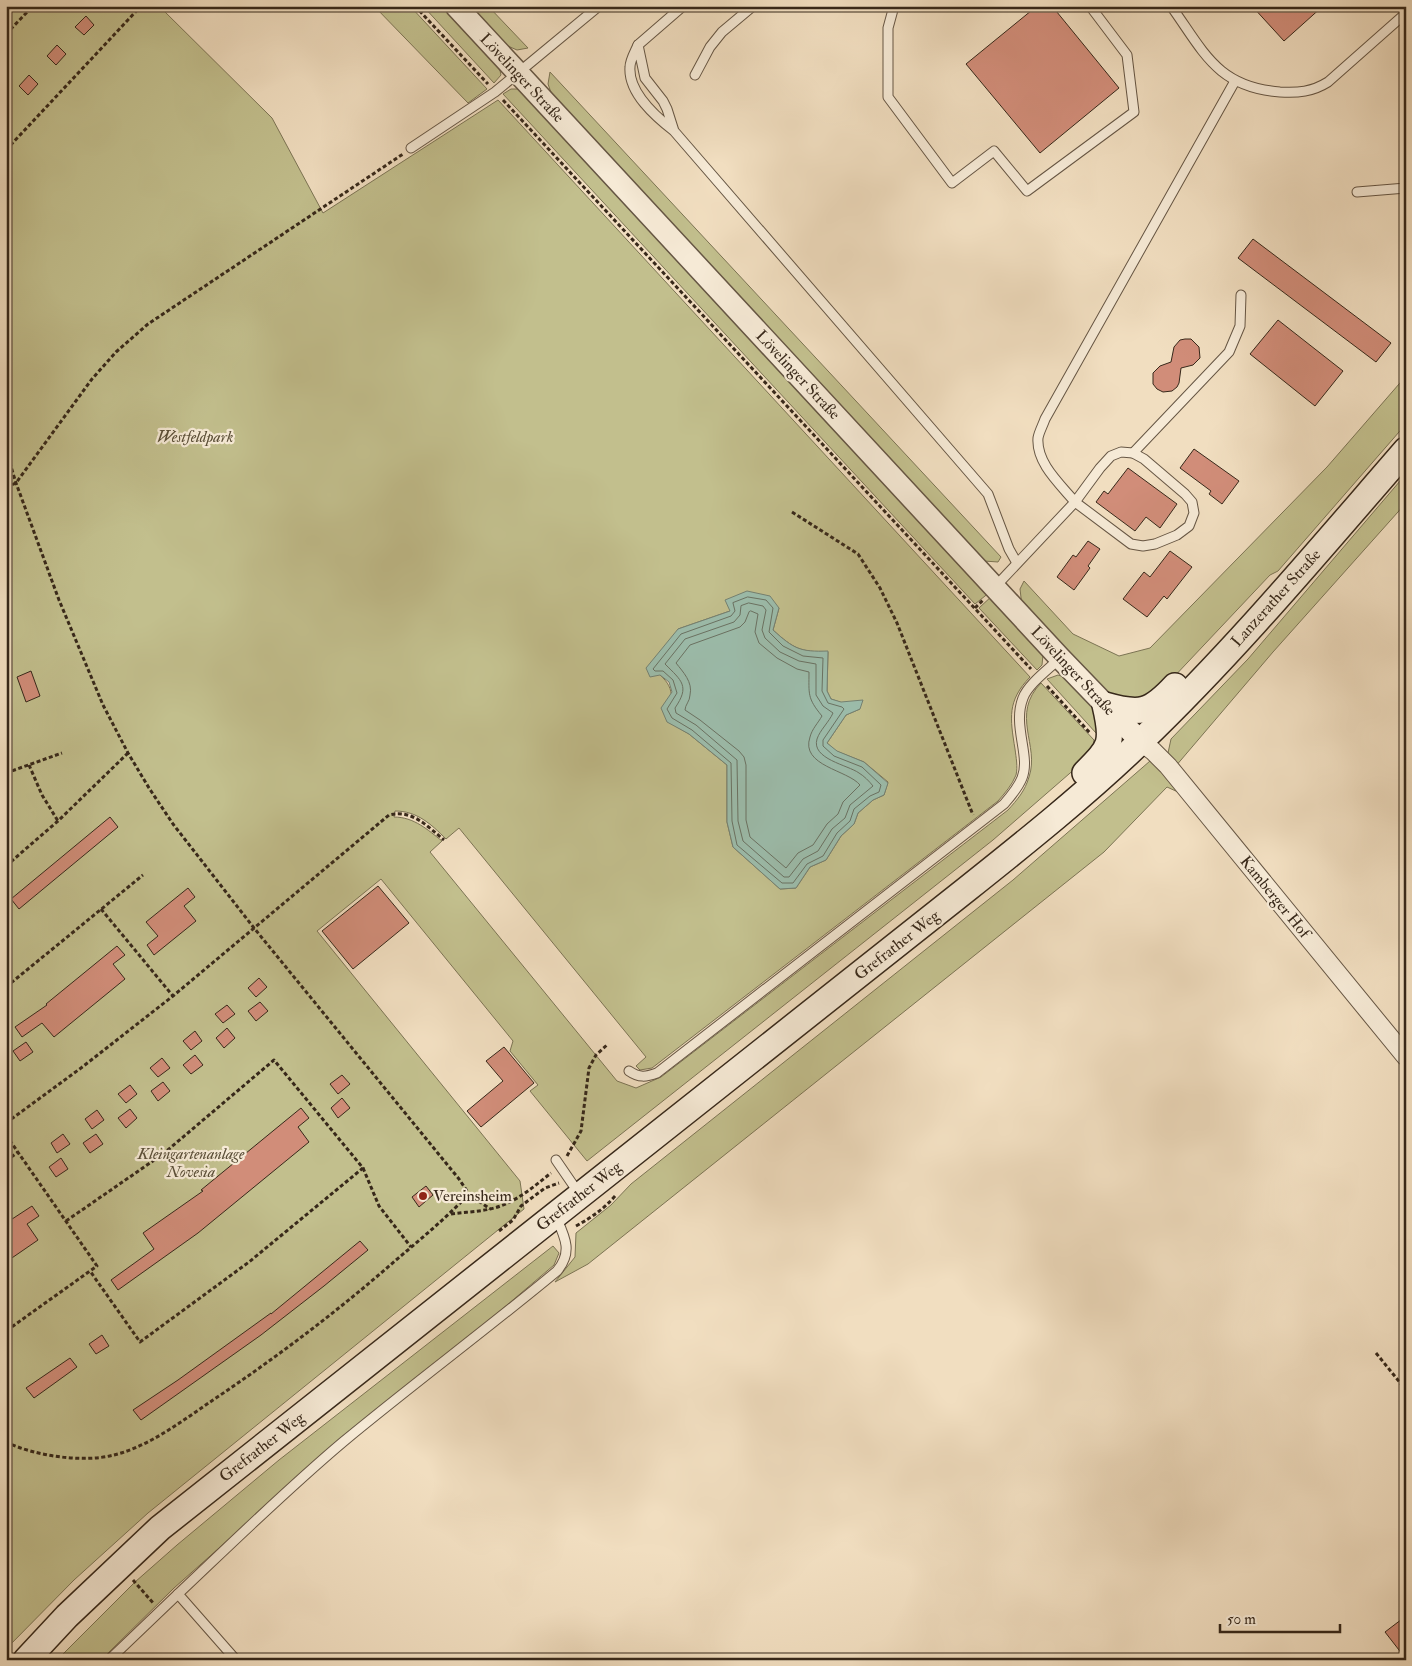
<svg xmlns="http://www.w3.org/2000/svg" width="1412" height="1666" viewBox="0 0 1412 1666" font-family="'IM FELL Double Pica',serif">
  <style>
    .green { fill: #c2bf8d; stroke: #7c7454; fill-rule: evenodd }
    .water { fill: #9cbdac; stroke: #748172 }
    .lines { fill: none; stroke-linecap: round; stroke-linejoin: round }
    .shore { stroke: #6a7263; stroke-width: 1 }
    .building { fill: #d18d79; stroke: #37281a }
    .service-casing { stroke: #665644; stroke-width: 11 }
    .minor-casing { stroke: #665644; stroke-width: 20 }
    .tertiary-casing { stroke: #665644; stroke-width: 24 }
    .secondary-casing { stroke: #37281a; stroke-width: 28 }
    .path { stroke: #37281a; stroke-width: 3; stroke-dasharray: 4 2.5; stroke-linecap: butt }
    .service { stroke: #f6ead6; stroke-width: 9 }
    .minor { stroke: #f6ead6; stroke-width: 18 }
    .tertiary { stroke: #f6ead6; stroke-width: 21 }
    .secondary { stroke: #f6ead6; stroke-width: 25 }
    .poi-dot { fill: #8f2418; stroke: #f6ead6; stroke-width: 2 }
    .labels { text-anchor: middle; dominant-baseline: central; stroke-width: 4.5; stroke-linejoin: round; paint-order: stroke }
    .street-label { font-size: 16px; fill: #37281a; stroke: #f6ead6 }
    .park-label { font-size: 16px; font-style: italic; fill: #5a4e37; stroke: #f6ead6 }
    .poi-label { font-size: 16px; fill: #37281a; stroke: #f6ead6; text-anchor: start }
  </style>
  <rect width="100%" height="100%" fill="#f1dec0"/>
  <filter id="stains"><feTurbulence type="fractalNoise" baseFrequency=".004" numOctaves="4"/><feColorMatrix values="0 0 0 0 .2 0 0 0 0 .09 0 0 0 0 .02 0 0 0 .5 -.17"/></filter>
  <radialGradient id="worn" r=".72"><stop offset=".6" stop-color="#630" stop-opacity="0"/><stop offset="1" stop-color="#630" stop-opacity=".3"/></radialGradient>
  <g class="green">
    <path d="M 6,6 L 159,6 L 272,118 L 323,213 L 498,100 L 1030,677 C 1007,701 1010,718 1015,749 C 1016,757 1018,767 1016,775 C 1012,785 1005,793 998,801 L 652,1068 L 640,1070 L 636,1066 L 646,1057 L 459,828 L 446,839 C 431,824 417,811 395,811 L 394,817 C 414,817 428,830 442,841 L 430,852 L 617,1081 L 636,1088 L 661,1077 L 1008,810 C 1017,800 1025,791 1029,777 C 1040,745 1010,715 1041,683 L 1094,740 L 1092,754 L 993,840 L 587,1161 L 530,1091 L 538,1085 L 510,1051 L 513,1041 L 381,879 L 317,931 L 520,1181 L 524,1209 L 148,1513 L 74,1580 L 6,1649 ZM 779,608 L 773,630 C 794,649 800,652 828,652 L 827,691 L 831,699 L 860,709 L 846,715 L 827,743 L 836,751 L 864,762 L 888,782 L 884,795 L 873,800 L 858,813 L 854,824 L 841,836 L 826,860 L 810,867 L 796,888 L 780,889 L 733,847 L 727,822 L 727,765 L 689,734 L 667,721 C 671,702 677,690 660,675 L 678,629 L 730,611 Z"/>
    <polygon points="374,6 410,6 487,89 468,103"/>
    <polygon points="423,6 446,6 498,62 501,75 494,83"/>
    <polygon points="467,6 488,6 528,48 517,50 501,43"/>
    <polygon points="550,72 1001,557 998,562 984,561 553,98 548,84"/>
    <polygon points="511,89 517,89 525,92 990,592 975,604 503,94"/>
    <polygon points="1406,376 1406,424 1278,571 1270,575 1154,698 1114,700 1022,606 1020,589 1024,581 1073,634 1119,656 1150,648 1327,467"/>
    <polygon points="1406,474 1406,503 1273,652 1175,767 1168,753 1171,739 1248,659"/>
    <polygon points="993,595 1043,655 1042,665 1037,670 979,608"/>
    <polygon points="1058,675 1070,679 1099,712 1104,727 1096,733 1047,679"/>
    <polygon points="1150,761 1159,764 1189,797 1167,787 1104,852 588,1264 555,1282 575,1257 576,1233 611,1205 631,1184 1013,880"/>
    <polygon points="553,1246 559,1253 554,1265 500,1311 342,1439 174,1588 101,1660 57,1660 135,1582 177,1545 279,1460"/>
  </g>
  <path class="water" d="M 747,591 L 770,596 L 779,608 L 773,630 C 794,649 800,652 828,651 L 827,691 L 831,699 L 841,702 L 863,700 L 860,709 L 846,715 L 827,743 L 837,751 L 864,762 L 888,783 L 884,795 L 873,800 L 858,813 L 854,824 L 841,836 L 826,860 L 810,867 L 796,888 L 780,889 L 733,847 L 727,822 L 727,765 L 689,734 L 667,722 L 661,708 L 672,692 L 669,682 L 660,675 L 650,677 L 646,668 L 678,629 L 730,611 L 725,600 Z"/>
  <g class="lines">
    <g class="shore">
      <polygon points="748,597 766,600 773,608 769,632 783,646 803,656 823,658 822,691 828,703 842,707 844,709 823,740 823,746 834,756 862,767 881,785 879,792 870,796 854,809 850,821 837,833 823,856 807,864 793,883 782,883 737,845 732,821 731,763 692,730 672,718 667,709 677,693 673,680 663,671 655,671 653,669 681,634 731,616 735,611 733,603"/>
      <path d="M 749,603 L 763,606 L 766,610 L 762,630 L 765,638 L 780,652 L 799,661 L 816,664 L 816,695 L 823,706 L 833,713 C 829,722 820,730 817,739 C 811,759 848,765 859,773 C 864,776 869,781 873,786 L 850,805 L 845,818 L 832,829 L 818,851 L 803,859 L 789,877 L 784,877 L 743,841 L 738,821 L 737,760 L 696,725 L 676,713 L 675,708 C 690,686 682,681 665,664 L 685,639 L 734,622 L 740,615 L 741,606 Z"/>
      <path d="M 751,611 L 758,614 L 755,632 L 759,643 L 777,658 L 797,669 L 809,672 C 809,694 807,698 822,716 C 818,723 812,729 810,737 C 800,766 848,770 860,785 L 843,802 L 838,814 L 827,824 L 813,845 L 798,853 L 786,868 L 750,837 L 746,820 L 746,765 L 744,757 L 739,751 L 700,720 L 685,710 C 685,705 690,701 690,695 C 693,682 683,672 676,663 L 690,645 L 740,627 L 745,622 L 749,612 Z"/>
    </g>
  </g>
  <g class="building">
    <polygon points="1037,6 1052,6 1119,88 1040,153 966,64"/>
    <polygon points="1252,6 1323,6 1284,41"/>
    <polygon points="86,16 94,25 84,35 75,27"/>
    <polygon points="57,45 66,54 56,65 47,56"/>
    <polygon points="29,75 38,84 28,95 19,86"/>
    <polygon points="1253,239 1391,343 1376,362 1238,258"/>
    <polygon points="1278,320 1343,371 1315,406 1250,354"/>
    <polygon points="1185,339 1191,339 1199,347 1200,358 1193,365 1181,368 1179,383 1177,387 1172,391 1163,392 1157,389 1153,384 1153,373 1160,366 1171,362 1174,347 1180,340"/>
    <polygon points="1194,449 1239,481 1222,504 1209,494 1211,491 1180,468"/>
    <polygon points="1128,468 1177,504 1160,528 1146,517 1135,531 1096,502 1104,491 1108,494"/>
    <polygon points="1088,541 1100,549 1088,566 1090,568 1074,590 1057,577 1073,555 1076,557"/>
    <polygon points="1170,551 1192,567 1167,599 1164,596 1147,617 1123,599 1144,572 1150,577"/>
    <polygon points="31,671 40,696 26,702 17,677"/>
    <polygon points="110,817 118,827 19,909 11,899"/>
    <polygon points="378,886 409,923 353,969 322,931"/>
    <polygon points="188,888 195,897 184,906 196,921 154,955 147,945 158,936 146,922"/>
    <polygon points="117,946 125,955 113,964 125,979 54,1037 42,1023 22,1037 15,1027 47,1005 46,1004"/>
    <polygon points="259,978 267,987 256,997 248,988"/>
    <polygon points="260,1002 268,1011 256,1021 248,1011"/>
    <polygon points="227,1005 235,1014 223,1023 215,1014"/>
    <polygon points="227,1028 235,1038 224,1048 216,1038"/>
    <polygon points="195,1031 202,1041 191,1050 183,1041"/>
    <polygon points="26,1042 33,1052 20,1061 13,1051"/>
    <polygon points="504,1047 534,1083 481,1127 467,1111 503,1081 486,1061"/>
    <polygon points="195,1055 203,1065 191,1074 183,1065"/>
    <polygon points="162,1058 170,1068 158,1077 150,1068"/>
    <polygon points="342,1075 350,1084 338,1094 330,1084"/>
    <polygon points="163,1082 170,1091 158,1101 151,1091"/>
    <polygon points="130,1085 137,1094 126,1103 118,1094"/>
    <polygon points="342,1098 350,1108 338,1118 331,1108"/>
    <polygon points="301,1108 309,1118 298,1127 309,1142 198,1233 118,1290 111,1280 154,1249 143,1233 203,1191 201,1190"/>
    <polygon points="130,1109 137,1118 126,1128 118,1118"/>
    <polygon points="97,1110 104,1120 92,1129 85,1119"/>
    <polygon points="63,1134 70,1144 57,1153 51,1143"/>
    <polygon points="96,1134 103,1144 90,1153 83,1143"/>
    <polygon points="61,1158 68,1169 56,1177 49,1167"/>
    <polygon points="426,1186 433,1195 419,1207 412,1197"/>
    <polygon points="32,1206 39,1216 27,1224 38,1240 6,1262 6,1223"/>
    <polygon points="360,1241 368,1250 324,1286 261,1335 141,1420 133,1410 178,1380 271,1313 271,1314"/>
    <polygon points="102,1335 109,1346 96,1354 89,1344"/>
    <polygon points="70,1358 77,1367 34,1398 26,1388"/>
    <polygon points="1406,1616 1406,1659 1385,1632"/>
  </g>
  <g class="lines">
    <g class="service-casing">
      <g id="service">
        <polyline points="894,6 888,28 888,97 952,183 994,151 1027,191 1134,112 1127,55 1090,6"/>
        <path d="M 1171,6 C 1204,52 1217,87 1280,92 C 1298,93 1312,92 1328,82 L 1406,13"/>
        <polyline points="638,45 683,6"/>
        <polyline points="695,75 710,47 722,32 753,6"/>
        <path d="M 674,131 L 667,109 L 663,101 L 645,78 L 638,45 C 635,52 630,60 630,67 C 628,93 656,117 674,131 L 988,494 L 1009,549 L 1017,563"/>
        <polyline points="411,148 495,92 599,6"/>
        <polyline points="1357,192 1406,188"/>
        <polyline points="1133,453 1229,352 1240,326 1241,295"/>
        <path d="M 995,587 L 1075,502 L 1131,544 L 1143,546 L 1155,544 L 1177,535 L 1189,526 L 1194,513 L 1192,502 L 1185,494 L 1144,459 L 1133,453 L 1121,452 L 1111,456 L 1100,468 L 1075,502 C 1060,484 1036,463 1038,438 C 1039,432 1043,425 1045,419 L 1235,81"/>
        <path d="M 629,1071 C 639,1078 646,1077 657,1073 L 1004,804 C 1011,796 1018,788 1022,778 C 1031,756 1012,726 1023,698 C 1028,684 1049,669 1060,658"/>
        <polyline points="556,1160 580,1195"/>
        <polyline points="109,1660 178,1594"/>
        <path d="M 236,1660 L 178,1594 C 232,1543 286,1490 343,1442 C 413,1384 487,1329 557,1271 C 573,1252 565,1237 556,1217"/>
      </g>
    </g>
    <g class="minor-casing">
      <polyline id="minor" points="1141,742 1153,751 1168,766 1406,1057"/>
    </g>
    <g class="tertiary-casing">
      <polyline id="tertiary" points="456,6 1060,658 1141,742"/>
    </g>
    <g class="secondary-casing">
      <g id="secondary">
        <path d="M 1085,773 C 1111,747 1114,743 1105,705 C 1140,715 1150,713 1175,686"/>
        <path d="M 26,1660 L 67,1616 L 160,1528 L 967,889 C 1026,842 1086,794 1140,742 C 1235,651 1320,549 1406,450"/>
      </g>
    </g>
    <g class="path">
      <polyline points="415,6 488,84"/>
      <polyline points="6,34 33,6"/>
      <polyline points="503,100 1031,669"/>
      <polyline points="6,150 141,6"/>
      <polyline points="6,450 16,483 59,600 103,705 128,753 149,788 173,824 254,928 459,1179 469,1194 490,1209"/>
      <polyline points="6,487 16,483 92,379 116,352 148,324 403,154"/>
      <polyline points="792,512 858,554 880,588 897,623 973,815"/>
      <polyline points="975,608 983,600"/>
      <polyline points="1047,686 1090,733"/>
      <polyline points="29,765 42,795 58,821"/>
      <polyline points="6,773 62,753"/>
      <polyline points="6,866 58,821 128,753"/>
      <polyline points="101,909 173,996"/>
      <polyline points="6,987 143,875"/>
      <path d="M 6,1123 L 81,1068 L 173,996 L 389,815 C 412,809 427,826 444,840"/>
      <polyline points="6,1135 97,1266 6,1331"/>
      <polyline points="567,1156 581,1131 589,1068 596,1055 608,1044"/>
      <polyline points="6,1161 18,1152"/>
      <polyline points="363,1168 379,1206 411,1247"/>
      <path d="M 451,1214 C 464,1212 477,1212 490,1209 C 514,1204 532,1188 551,1173"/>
      <polyline points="66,1221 163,1154 274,1060 363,1168 249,1262 140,1342 90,1271"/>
      <path d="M 576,1226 C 592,1217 604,1209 616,1195"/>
      <polyline points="499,1231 513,1220 521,1206 545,1188 559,1183"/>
      <polyline points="1376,1353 1406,1390"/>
      <path d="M 6,1442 C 35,1456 83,1463 114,1455 C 150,1446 182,1421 213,1400 C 277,1357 338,1311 396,1260 C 421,1239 446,1218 469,1194"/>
      <polyline points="133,1580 154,1604"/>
    </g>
    <use href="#service" class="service"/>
    <use href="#minor" class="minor"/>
    <use href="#tertiary" class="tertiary"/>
    <use href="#secondary" class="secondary"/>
  </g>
  <circle class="poi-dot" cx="423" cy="1196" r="5"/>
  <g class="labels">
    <g class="street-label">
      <text transform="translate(522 78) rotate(47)">Lövelinger Straße</text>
      <text transform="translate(798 375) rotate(47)">Lövelinger Straße</text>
      <text transform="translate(1276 598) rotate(-48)">Lanzerather Straße</text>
      <text transform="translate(1073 671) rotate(47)">Lövelinger Straße</text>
      <text transform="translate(1275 897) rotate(51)">Kamberger Hof</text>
      <text transform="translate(897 945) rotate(-38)">Grefrather Weg</text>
      <text transform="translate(579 1196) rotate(-38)">Grefrather Weg</text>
      <text transform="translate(262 1447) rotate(-38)">Grefrather Weg</text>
    </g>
    <g class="park-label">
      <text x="195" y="437">Westfeldpark</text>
      <text x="191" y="1154">Kleingartenanlage<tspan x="191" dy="18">Novesia</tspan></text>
    </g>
    <g class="poi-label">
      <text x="433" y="1196">Vereinsheim</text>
    </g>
  </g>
  <rect width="1412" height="1666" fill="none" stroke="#f1dec0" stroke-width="25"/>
  <rect x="8" y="8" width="1397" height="1651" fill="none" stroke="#37281a" stroke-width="2.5"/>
  <rect x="12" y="12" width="1387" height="1641" fill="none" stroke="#37281a"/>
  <path d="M1220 1624v8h120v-8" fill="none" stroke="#37281a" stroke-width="2.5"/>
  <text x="1227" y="1624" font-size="15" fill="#37281a" stroke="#f6ead6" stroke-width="4" paint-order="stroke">50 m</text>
  <rect width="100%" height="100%" filter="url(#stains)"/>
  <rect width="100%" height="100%" fill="url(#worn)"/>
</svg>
